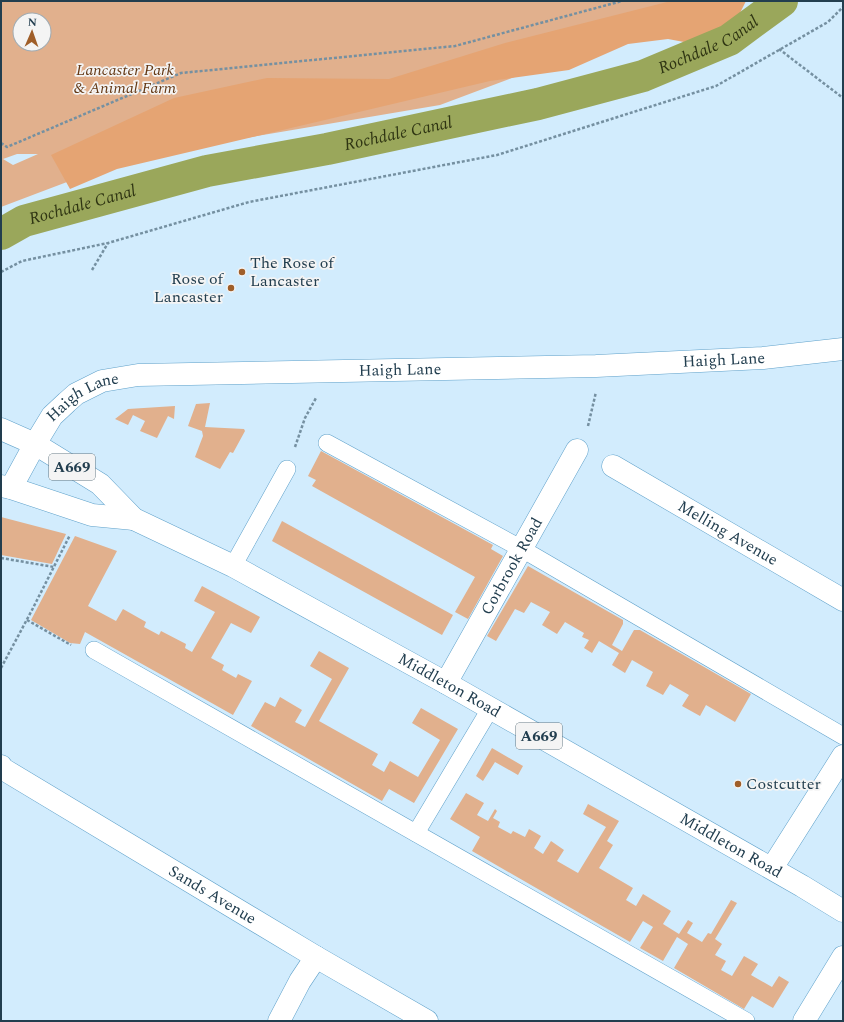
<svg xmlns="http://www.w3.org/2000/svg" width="844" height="1022" viewBox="0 0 844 1022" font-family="Spectral,serif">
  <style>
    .green { fill: #e1b08d; fill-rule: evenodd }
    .forest { fill: #e5a473 }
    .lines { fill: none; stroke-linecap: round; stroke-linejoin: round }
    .canal { stroke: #9aa75b; stroke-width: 32 }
    .service-casing { stroke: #5fa1ca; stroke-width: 18 }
    .minor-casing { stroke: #5fa1ca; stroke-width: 23 }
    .secondary-casing { stroke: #5fa1ca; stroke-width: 23 }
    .primary-casing { stroke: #5fa1ca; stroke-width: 23 }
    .path { stroke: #7590a1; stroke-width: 2.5; stroke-dasharray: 3 2; stroke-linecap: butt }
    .service { stroke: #fff; stroke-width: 17 }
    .minor { stroke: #fff; stroke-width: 22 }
    .secondary { stroke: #fff; stroke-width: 22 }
    .primary { stroke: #fff; stroke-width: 22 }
    .poi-dot { fill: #9f5e29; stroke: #f4f4f4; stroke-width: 1.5 }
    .labels { text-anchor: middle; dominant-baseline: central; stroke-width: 3.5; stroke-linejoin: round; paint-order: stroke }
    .shield { fill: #f4f4f4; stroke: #617580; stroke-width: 1 }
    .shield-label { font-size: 15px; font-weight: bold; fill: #223e4f }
    .park-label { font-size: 16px; font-style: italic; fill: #643814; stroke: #f4f4f4 }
    .poi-label { font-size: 16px; fill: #223e4f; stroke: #f4f4f4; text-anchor: start }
    .street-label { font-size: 16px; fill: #223e4f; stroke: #f4f4f4 }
    .water-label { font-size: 17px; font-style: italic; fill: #2f3513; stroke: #f4f4f4 }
  </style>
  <rect width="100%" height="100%" fill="#d2ecfd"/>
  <g class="green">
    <path d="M 1,1 L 717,1 L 440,105 L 133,157 L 1,207 ZM 20,20 L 44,20 L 44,44 L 20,44 ZM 17,154 L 38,154 L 13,165 L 3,159 Z"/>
    <polygon points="210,403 205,427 244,429 245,431 233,453 230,452 220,469 195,457 203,436 202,431 188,426 196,404"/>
    <polygon points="175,406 174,419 168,416 157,438 140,431 145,421 133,415 128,425 115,419 128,409"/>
    <polygon points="321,451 493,545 491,549 503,556 468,619 455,612 475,577 312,486 316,480 308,476"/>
    <polygon points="1,517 66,534 52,564 1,555"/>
    <polygon points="282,521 453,615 442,635 272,541"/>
    <polygon points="75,536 117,551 88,606 116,621 123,609 146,622 144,627 159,635 161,631 186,644 185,648 192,652 215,612 194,601 202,586 260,617 251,633 231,623 211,658 224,665 222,670 236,678 238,674 252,681 233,715 85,632 80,644 70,643 31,620"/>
    <polygon points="528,566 623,620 623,624 612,645 622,651 634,630 640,630 751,694 735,722 706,705 700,716 682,706 689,695 670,684 663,695 646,686 653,672 632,660 625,673 612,665 619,653 599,641 592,653 584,648 589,640 582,637 584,633 565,622 557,634 542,625 550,612 531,602 524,613 515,609 496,641 487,636"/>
    <polygon points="319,651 349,668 319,721 378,754 372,765 384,772 390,761 418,777 440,740 412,723 421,708 458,729 414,803 389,789 382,801 251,726 265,702 275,707 280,697 302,710 295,722 305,727 332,679 310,666"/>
    <polygon points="492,748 523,766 518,775 495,762 483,781 476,776"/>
    <polygon points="466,793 484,803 477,815 488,821 495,809 497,811 493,818 500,822 498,827 511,834 513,831 525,837 529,829 541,836 534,848 543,854 551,841 564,850 557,861 578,873 606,827 583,814 588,804 619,821 607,841 613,845 599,868 633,888 626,900 636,906 643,894 671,911 663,924 679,934 688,920 693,923 687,933 702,942 708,933 711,934 731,900 737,903 715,939 722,944 715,955 726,961 721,970 732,976 744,956 758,964 751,975 772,987 779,976 789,982 773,1008 752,996 744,1009 674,968 688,944 677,937 663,961 640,948 653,927 643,921 630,942 472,851 480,837 450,819"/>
  </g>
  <polygon class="forest" points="671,1 746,1 728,37 684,42 668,39 628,44 569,70 490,81 117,169 70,189 51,155 174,98 267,78 389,79 505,43"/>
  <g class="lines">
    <path class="canal" id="s1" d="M 1,234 L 24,221 L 207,171 L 327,149 L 538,104 L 643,76 L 729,40 L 782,1"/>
    <g class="service-casing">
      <g id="service">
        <polyline points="327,443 522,549 843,736"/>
        <polyline points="233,566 287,469"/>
        <polyline points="94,650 746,1021"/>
        <polyline points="416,833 490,709"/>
      </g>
    </g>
    <g class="minor-casing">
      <g id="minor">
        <path id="s2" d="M 613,466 L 843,600"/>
        <path id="s3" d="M 446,683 L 577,450"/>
        <path id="s4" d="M 1,766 L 3,769 L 316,957 L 427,1021"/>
        <polyline points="772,868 843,756"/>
        <polyline points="279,1021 300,981 316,957"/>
        <polyline points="804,1021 843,957"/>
      </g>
    </g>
    <g class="secondary-casing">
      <g id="secondary">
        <path id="s5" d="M 11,488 L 35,444 L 52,416 L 67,402 L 76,394 L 102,381 L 138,375 L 596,366 L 763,358 L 843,349"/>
      </g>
    </g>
    <g class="primary-casing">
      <g id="primary">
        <path id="s6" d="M 1,429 L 35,444 L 100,484 L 134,519 L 233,566 L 446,683 L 802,886 L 843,911"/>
        <polyline points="1,486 11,488 92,515 134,519"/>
      </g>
    </g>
    <g class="path">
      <polyline points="779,49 843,98"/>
      <polyline points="1,143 7,147 181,73 455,46 622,1"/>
      <polyline points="92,270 108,243"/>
      <polyline points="1,272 22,261 108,243 249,202 497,155 716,86 828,22 843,7"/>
      <polyline points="588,426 596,392"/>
      <polyline points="295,447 305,418 316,398"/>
      <polyline points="1,558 54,567"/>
      <polyline points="27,620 71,645"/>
      <polyline points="1,668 32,610 70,535"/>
    </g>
    <use href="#service" class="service"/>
    <use href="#minor" class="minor"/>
    <use href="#secondary" class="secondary"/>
    <use href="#primary" class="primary"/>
  </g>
  <g class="poi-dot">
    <circle cx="242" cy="272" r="4"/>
    <circle cx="231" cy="288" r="4"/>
    <circle cx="738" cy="784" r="4"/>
  </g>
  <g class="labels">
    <g class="shield">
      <rect x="49" y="454" width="46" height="26" rx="3"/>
      <rect x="516" y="723" width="46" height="26" rx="3"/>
    </g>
    <g class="shield-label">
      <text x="72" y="467">A669</text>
      <text x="539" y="736">A669</text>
    </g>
    <g class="park-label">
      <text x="125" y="70">Lancaster Park<tspan x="125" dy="18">&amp; Animal Farm</tspan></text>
    </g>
    <g class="poi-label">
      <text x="250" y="263">The Rose of<tspan x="250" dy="18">Lancaster</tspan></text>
      <text x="223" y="279" text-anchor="end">Rose of<tspan x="223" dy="18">Lancaster</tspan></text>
      <text x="746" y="784">Costcutter</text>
    </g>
    <g class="street-label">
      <text stroke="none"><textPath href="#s5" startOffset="767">Haigh Lane</textPath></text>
      <text stroke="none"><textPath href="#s5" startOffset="443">Haigh Lane</textPath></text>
      <text stroke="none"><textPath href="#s5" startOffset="120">Haigh Lane</textPath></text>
      <text stroke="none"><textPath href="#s2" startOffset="133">Melling Avenue</textPath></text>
      <text stroke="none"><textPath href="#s3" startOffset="134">Corbrook Road</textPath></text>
      <text stroke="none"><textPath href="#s6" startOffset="519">Middleton Road</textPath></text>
      <text stroke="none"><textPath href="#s6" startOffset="843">Middleton Road</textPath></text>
      <text stroke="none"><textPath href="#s4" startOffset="248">Sands Avenue</textPath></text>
    </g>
    <g class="water-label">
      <text stroke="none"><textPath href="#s1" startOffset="735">Rochdale Canal</textPath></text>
      <text stroke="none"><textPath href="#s1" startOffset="411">Rochdale Canal</textPath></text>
      <text stroke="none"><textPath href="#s1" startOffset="87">Rochdale Canal</textPath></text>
    </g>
  </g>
  <rect width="844" height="1022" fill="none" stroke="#223e4f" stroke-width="4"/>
  <g transform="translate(32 32) rotate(2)"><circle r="19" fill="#f4f4f4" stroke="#a0abb2"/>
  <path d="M0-3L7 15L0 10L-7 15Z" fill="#9f5e29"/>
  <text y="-6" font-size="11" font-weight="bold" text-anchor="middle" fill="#223e4f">N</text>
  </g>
</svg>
